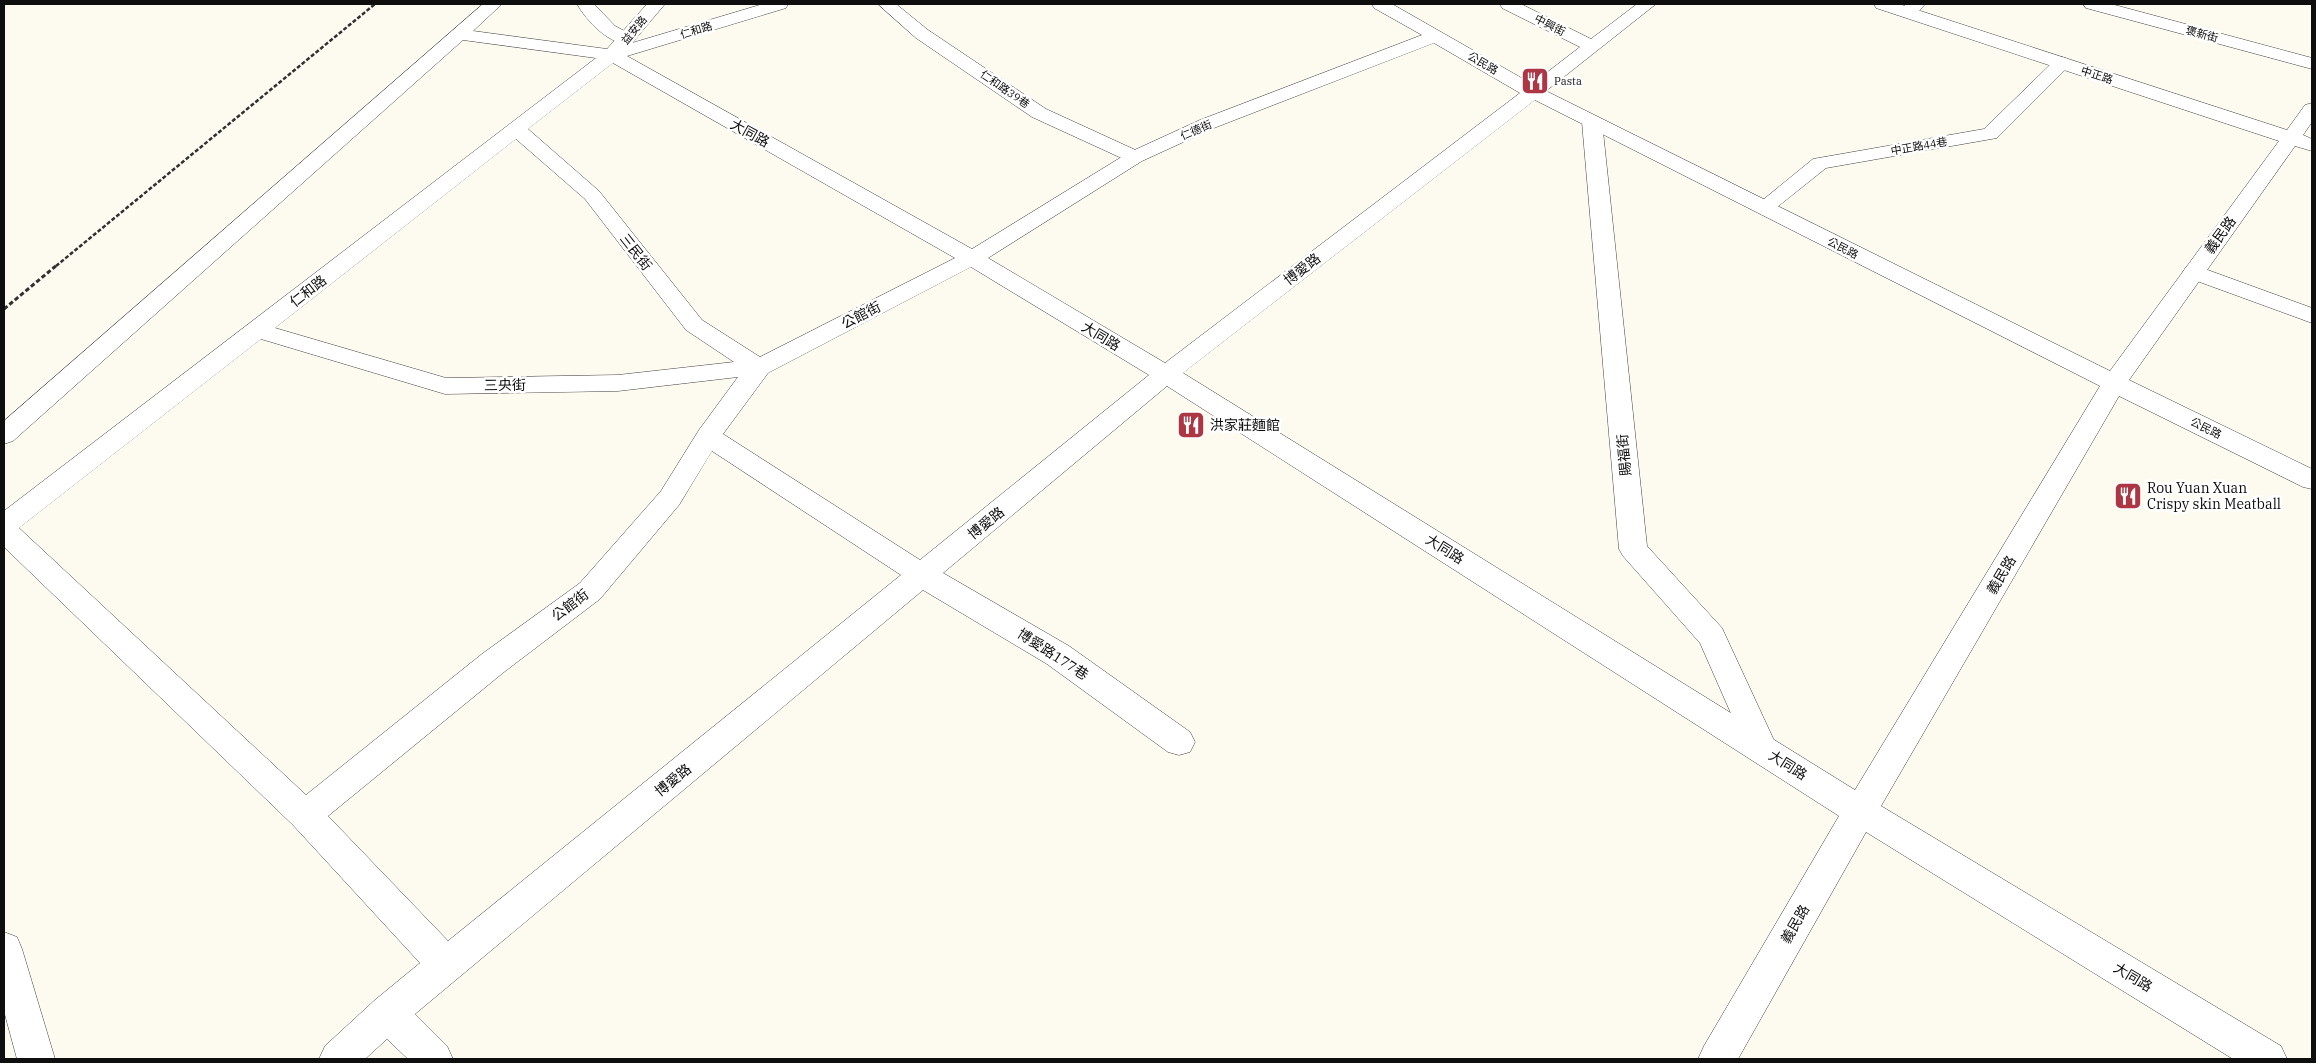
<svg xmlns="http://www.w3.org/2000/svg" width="2316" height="1063" viewBox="0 0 2316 1063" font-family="'IBM Plex Serif','Noto Sans TC',serif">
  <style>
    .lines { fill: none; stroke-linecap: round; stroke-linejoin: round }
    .service-casing { stroke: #414141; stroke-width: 1 }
    .minor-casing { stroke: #414141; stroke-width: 1 }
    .path-far1 { stroke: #303030; stroke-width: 2.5; stroke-dasharray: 4 2; stroke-linecap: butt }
    .path { stroke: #303030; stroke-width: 3; stroke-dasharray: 4.5 2.5; stroke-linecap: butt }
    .service { fill: #fff; fill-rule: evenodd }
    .minor { fill: #fff; fill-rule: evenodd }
    .labels { text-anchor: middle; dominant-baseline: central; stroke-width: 5; stroke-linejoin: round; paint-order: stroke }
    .far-street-label { font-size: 11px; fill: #0e0e0e; stroke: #fff }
    .far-poi-label { font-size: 11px; fill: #0e0e0e; stroke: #fff; text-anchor: start }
    .street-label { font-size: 14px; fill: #0e0e0e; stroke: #fff }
    .poi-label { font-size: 14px; fill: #0e0e0e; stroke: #fff; text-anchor: start }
  </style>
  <rect width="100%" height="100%" fill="#fdfaf0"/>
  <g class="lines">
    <g class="service-casing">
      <g id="service">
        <path d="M 577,4 L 594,4 L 615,26 L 632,35 L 635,39 L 632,43 C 611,48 586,20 577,4 Z"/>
        <polygon points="878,4 896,4 928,30 1046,109 1142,153 1145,157 1142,161 1135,163 1128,161 1032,117 916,38"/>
        <path d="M 1906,4 L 1925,4 C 1918,13 1913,18 1902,16 L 1899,12 Z"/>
        <polygon points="2083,4 2111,4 2312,58 2312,69 2086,8"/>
        <polygon points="2062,57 2068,59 2071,63 2068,67 1997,138 1826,168 1771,212 1764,214 1757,212 1753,208 1813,159 1984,129 2056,59"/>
        <polygon points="1592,116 1599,118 1602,122 1647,546 1722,628 1778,749 1773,759 1762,763 1751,759 1700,643 1623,556 1619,549 1582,122 1585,118"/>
        <polygon points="2194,265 2312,308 2312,323 2186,277 2183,272 2186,267"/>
      </g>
    </g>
    <g class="minor-casing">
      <g id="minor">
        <path d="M 483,4 L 502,4 L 473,31 L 607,49 L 647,4 L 665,4 L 632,43 L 763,4 L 788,4 L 786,8 L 627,56 L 972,249 L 1128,153 L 1200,120 L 1422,35 L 1374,8 L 1372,4 L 1392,4 L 1532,84 L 1580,47 L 1502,8 L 1500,4 L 1521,4 L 1591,39 L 1637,4 L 1656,4 L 1546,91 L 2110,371 L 2279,141 L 1876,8 L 1874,4 L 1899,4 L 2287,130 L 2305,105 L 2312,103 L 2312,122 L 2303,135 L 2312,139 L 2312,151 L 2295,146 L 2129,380 L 2312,469 L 2312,489 L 2303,487 L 2119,396 L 1881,806 L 2281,1046 L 2287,1059 L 2233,1059 L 1866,832 L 1738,1059 L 1698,1059 L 1704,1046 L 1839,816 L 1167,386 L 943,573 L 1069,646 L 1190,732 L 1195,742 L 1190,752 L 1179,755 L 1168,752 L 1047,664 L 923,590 L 415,1014 L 447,1046 L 453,1059 L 408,1059 L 387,1039 L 365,1059 L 319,1059 L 325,1046 L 375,1000 L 420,963 L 293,825 L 4,547 L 4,511 L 596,58 L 463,40 L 13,441 L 4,444 L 4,421 ZM 1434,43 L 1520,93 L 1165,363 L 988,258 L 1142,161 L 1214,128 ZM 613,63 L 955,258 L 760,357 L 702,320 L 599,191 L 528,129 ZM 1535,100 L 2100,386 L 1855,790 L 1183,373 ZM 516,139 L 585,199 L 686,330 L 734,362 L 618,375 L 446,378 L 275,328 ZM 971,267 L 1149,375 L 920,560 L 723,434 L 768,373 ZM 261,339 L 445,394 L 618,391 L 738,377 L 699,430 L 661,491 L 580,583 L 482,654 L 306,795 L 19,528 ZM 712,451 L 901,575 L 448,941 L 328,816 L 504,672 L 600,599 L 679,505 Z"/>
        <polygon points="4,932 17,937 22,949 55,1059 17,1059 4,1011"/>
      </g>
    </g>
    <polyline class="path-far1" points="56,266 375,4"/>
    <polyline class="path" points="4,309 57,265"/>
    <use href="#service" class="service"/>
    <use href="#minor" class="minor"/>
  </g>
  <defs>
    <g id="restaurant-square" transform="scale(1.4375)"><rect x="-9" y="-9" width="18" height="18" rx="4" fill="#ad3644" stroke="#fff"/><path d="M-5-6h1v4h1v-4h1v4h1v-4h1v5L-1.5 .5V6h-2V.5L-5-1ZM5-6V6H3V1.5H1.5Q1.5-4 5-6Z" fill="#fff"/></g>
  </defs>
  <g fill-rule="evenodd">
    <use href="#restaurant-square" x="1535" y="81"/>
    <use href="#restaurant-square" x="1191" y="425"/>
    <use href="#restaurant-square" x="2128" y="496"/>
  </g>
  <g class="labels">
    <g class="far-street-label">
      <text transform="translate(1550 25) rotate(27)">中興街</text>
      <text transform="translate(634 30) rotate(-50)">益安路</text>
      <text transform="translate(696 30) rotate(-17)">仁和路</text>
      <text transform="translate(2202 34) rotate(15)">褒新街</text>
      <text transform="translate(1483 63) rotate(30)">公民路</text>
      <text transform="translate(2097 75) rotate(18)">中正路</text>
      <text transform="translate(1005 89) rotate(35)">仁和路39巷</text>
      <text transform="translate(1196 130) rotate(-24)">仁德街</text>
      <text transform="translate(1919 146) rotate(-10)">中正路44巷</text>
      <text transform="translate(1843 248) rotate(27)">公民路</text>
      <text transform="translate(2206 428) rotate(26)">公民路</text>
    </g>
    <g class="far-poi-label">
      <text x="1554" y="81">Pasta</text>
    </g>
    <g class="street-label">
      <text transform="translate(750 133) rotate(29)">大同路</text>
      <text transform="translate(2220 235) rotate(-54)">義民路</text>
      <text transform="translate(636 252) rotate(52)">三民街</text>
      <text transform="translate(1302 269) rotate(-38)">博愛路</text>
      <text transform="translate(308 291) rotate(-38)">仁和路</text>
      <text transform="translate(861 315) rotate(-27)">公館街</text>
      <text transform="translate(1101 336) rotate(31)">大同路</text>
      <text transform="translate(505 385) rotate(-1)">三央街</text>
      <text transform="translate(1624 455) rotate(-95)">賜福街</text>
      <text transform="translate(986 523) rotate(-39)">博愛路</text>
      <text transform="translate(1445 549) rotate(32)">大同路</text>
      <text transform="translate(2001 575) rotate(-59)">義民路</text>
      <text transform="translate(570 605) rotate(-37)">公館街</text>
      <text transform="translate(1053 654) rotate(33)">博愛路177巷</text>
      <text transform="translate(1788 765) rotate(32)">大同路</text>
      <text transform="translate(673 780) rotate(-39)">博愛路</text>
      <text transform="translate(1795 924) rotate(-60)">義民路</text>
      <text transform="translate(2133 977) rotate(31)">大同路</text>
    </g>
    <g class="poi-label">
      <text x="1210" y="425">洪家莊麵館</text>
      <text x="2147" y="488">Rou Yuan Xuan<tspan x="2147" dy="16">Crispy skin Meatball</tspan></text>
    </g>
  </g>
  <rect width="2316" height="1063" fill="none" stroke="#0e0e0e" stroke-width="10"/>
</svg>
